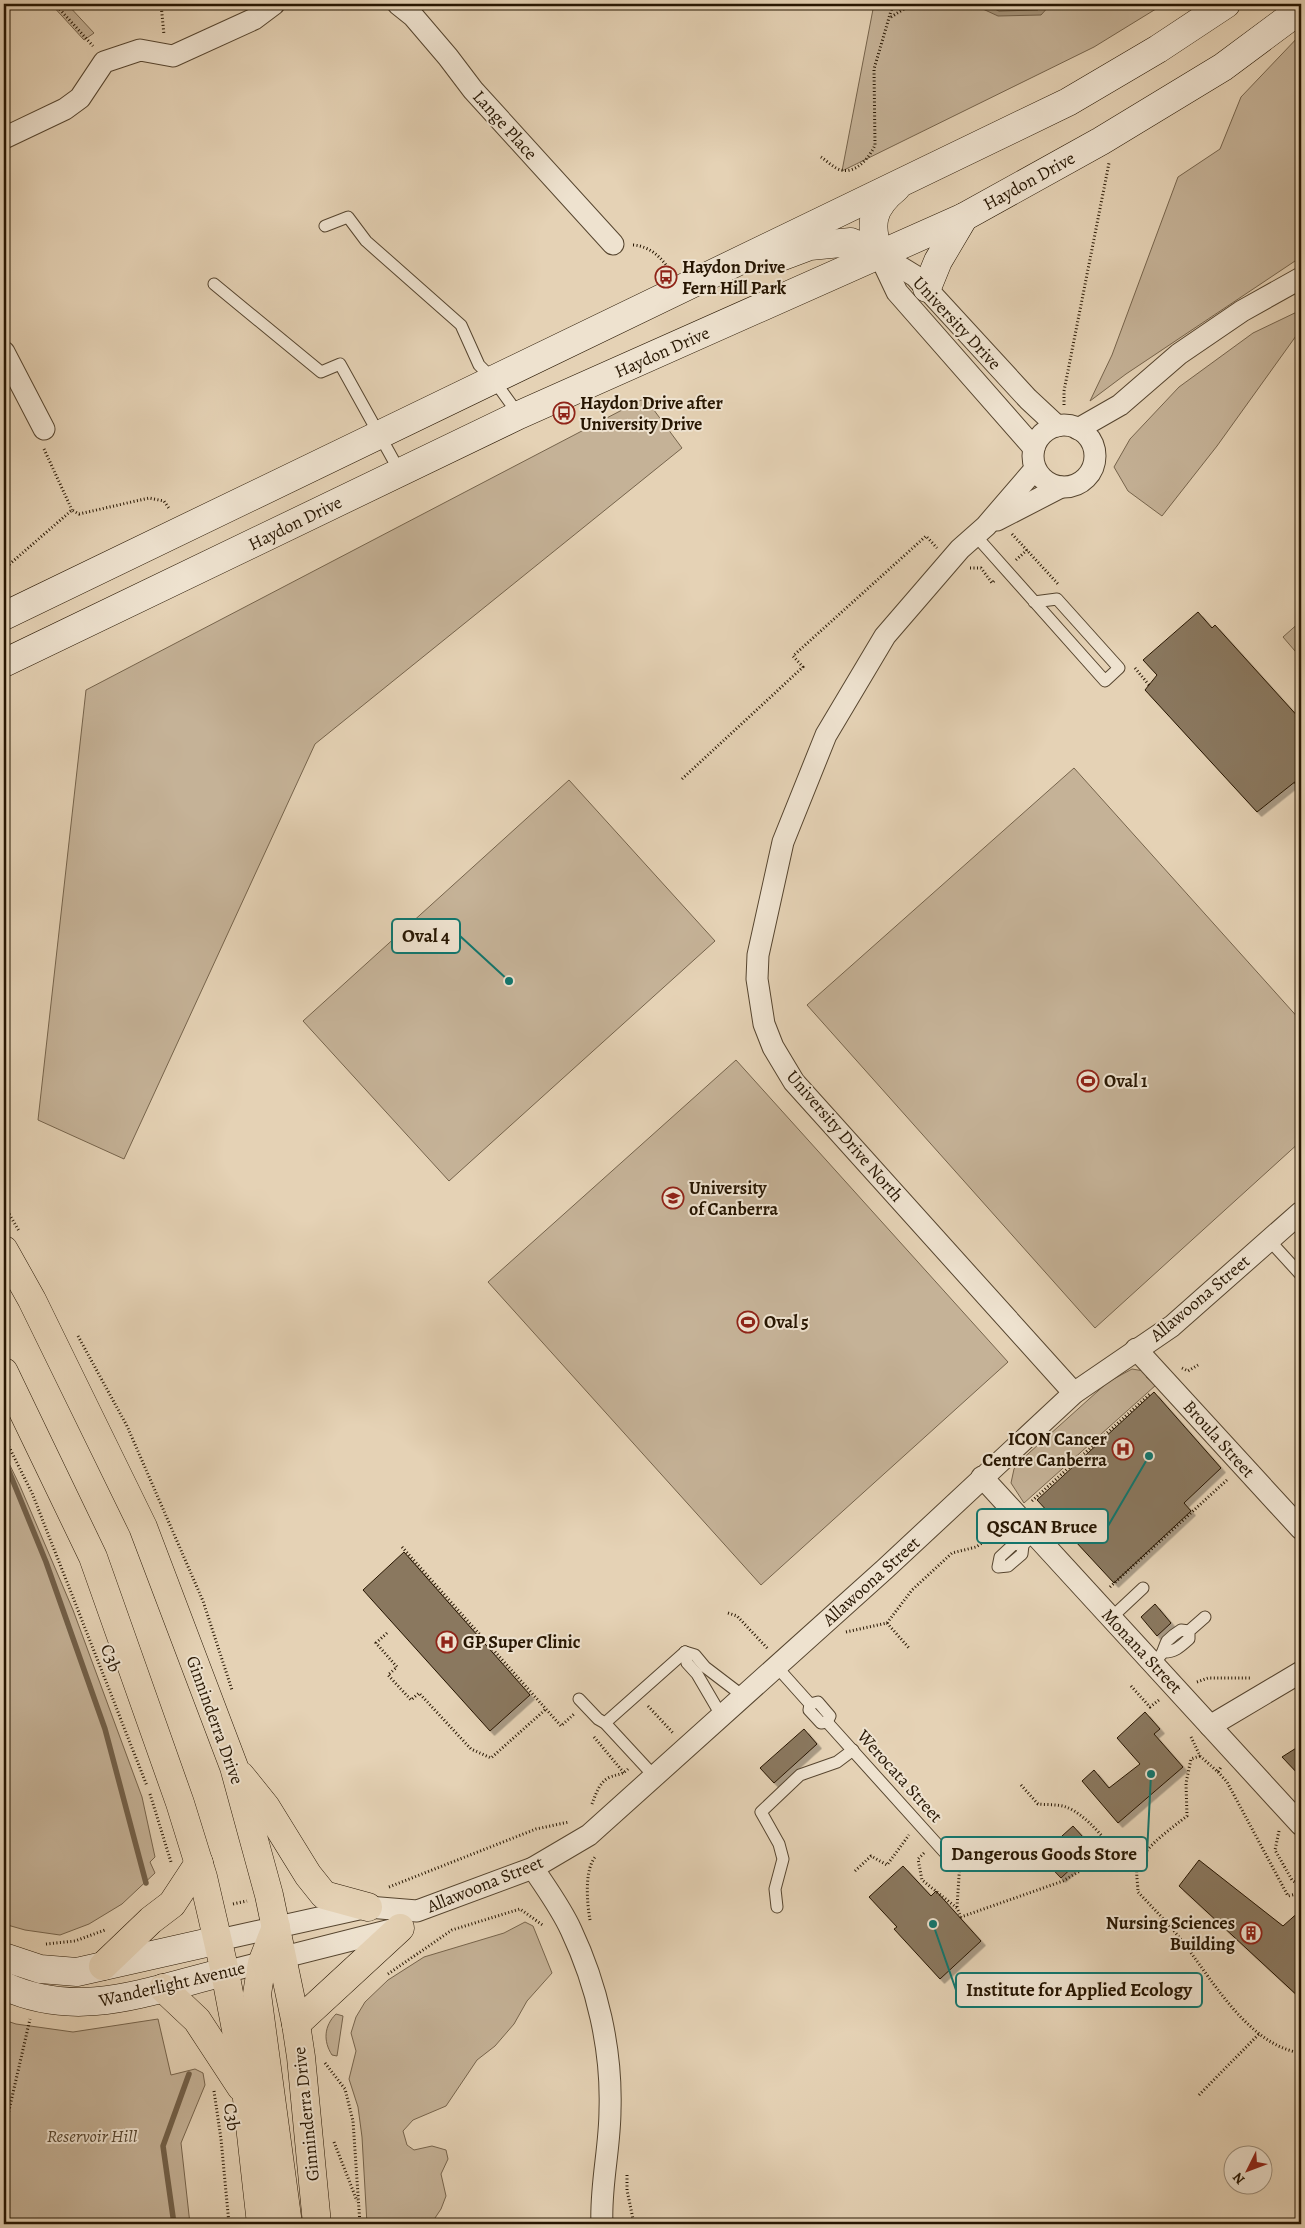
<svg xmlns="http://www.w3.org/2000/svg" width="1305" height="2228" viewBox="0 0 1305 2228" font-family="Alegreya,serif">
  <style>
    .green { fill: #c5b297; stroke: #76644c }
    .water { fill: #a49278; stroke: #726049 }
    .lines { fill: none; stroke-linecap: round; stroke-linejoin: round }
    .shore { stroke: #66543d; stroke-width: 1 }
    .stream { stroke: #726049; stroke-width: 5.5 }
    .building { fill: #8a785f; stroke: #271602; filter: url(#shadow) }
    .lane-casing { stroke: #56452f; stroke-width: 13 }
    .street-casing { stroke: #56452f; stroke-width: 23 }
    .secondary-casing { stroke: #271602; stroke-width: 29 }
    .primary-casing { stroke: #271602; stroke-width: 29 }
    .path { stroke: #271602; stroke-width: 3; stroke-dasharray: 1 2.5; stroke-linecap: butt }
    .lane { stroke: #eee2cf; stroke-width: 11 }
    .street { stroke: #eee2cf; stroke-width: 21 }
    .secondary { stroke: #eee2cf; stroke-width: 28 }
    .primary { stroke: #e5d2b5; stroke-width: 28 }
    .labels { text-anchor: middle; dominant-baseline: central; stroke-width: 4; stroke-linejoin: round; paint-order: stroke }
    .street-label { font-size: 18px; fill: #271602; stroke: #eee2cf }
    .poi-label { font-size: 18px; font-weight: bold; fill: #271602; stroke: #eee2cf; text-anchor: start }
    .park-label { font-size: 18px; font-style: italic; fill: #56452f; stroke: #eee2cf }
    .leader { fill: none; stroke: #0f766e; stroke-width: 2 }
    .callout-dot { fill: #0f766e; stroke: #eee2cf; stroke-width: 2 }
    .callout { fill: #eee2cf; stroke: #0f766e; stroke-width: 2 }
    .callout-label { font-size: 19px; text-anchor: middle; font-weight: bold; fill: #271602 }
  </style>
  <defs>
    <filter id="shadow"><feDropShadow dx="4.5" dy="4.5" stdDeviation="0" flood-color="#0004"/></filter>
  </defs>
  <rect width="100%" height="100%" fill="#e5d2b5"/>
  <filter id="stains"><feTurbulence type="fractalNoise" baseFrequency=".004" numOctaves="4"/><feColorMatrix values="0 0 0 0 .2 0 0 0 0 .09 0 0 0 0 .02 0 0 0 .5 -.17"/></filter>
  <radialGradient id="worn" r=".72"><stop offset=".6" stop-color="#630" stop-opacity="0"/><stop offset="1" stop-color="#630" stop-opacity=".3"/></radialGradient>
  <g class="green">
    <polygon points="51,4 67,4 94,33 84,40"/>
    <polygon points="874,4 1164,4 1094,47 842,171"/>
    <polygon points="1301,34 1301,257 1126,374 1090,401 1112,355 1178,177 1220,149 1241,97"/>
    <polygon points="1301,310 1301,329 1217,446 1162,516 1128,491 1114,467 1130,439 1179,387 1253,333"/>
    <polygon points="645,398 682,448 315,744 124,1159 38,1120 86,690"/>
    <polygon points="1301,621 1301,658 1283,637"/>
    <polygon points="1074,768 1301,1021 1301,1141 1095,1328 807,1005"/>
    <polygon points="569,780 715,941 449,1181 303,1021"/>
    <polygon points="736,1060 1008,1362 761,1585 488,1282"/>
    <polygon points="1132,1369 1150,1372 1146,1377 1156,1385 1024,1503 1011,1483 1014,1469 1019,1462 1108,1382"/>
    <polygon points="4,1453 20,1486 73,1610 142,1797 155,1857 150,1862 155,1873 122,1904 89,1924 60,1935 25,1930 4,1924"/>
    <polygon points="525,1922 533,1926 552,1973 527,2001 514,2024 495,2046 477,2060 446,2106 413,2120 403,2131 407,2145 414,2150 432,2146 446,2150 448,2159 441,2174 446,2196 441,2209 431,2224 367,2224 362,2137 358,2107 349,2079 356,2051 351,2033 356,2017 365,2002 388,1980 424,1957 504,1933"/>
    <path d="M 336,2014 L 343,2016 L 337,2056 L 332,2055 C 323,2041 324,2026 336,2014 Z"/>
    <polygon points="158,2019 171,2075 195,2069 203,2073 205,2085 181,2143 190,2224 4,2224 4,2020 16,2024 73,2032"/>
  </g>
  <polygon class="water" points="972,4 1051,4 1041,15 998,16"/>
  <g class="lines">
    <polyline class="shore" points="984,4 999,11 1038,10 1044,4"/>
    <g class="stream">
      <polyline points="8,1469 46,1562 105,1729 146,1883"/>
      <polyline points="174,2224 163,2146 189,2074"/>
    </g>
  </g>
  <g class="building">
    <polygon points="1198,612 1212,628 1215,625 1301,720 1301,777 1257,812 1145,690 1157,675 1143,660"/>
    <polygon points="1154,1392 1221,1468 1184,1503 1191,1511 1114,1583 1037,1500"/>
    <polygon points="404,1552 530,1695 490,1731 363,1590"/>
    <polygon points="1155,1604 1171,1623 1157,1636 1141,1617"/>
    <polygon points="1145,1712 1160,1729 1154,1734 1183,1767 1118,1823 1082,1781 1094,1770 1109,1788 1140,1764 1117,1738"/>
    <polygon points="804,1729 817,1744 774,1783 760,1768"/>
    <polygon points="1301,1745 1301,1777 1282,1757"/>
    <polygon points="1073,1826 1093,1848 1061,1878 1040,1856"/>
    <polygon points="1199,1860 1283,1926 1301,1910 1301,1999 1179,1886"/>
    <polygon points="903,1866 931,1896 936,1891 981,1941 940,1979 894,1929 897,1927 869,1897"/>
  </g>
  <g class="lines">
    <g class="lane-casing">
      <g id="lane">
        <polyline points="325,226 348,217 366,241 461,325 479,365 493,379 519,415"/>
        <polyline points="214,284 321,372 340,364 400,472"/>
        <polyline points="975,535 1105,681 1119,668 1057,599 1034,602"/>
        <polyline points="1269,1240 1301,1275"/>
        <polyline points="1023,1545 1014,1544 1000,1557 998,1567 1008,1566 1022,1554 1023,1545 1034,1534"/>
        <polyline points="1111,1618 1143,1588"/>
        <polyline points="685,1652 687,1663 697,1674 721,1715"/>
        <polyline points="685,1652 695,1655 705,1667 743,1696"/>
        <path d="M 1164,1652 C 1175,1652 1180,1647 1189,1639 L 1189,1631 L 1205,1617"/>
        <path d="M 1160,1656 C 1164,1652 1164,1646 1167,1641 C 1171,1637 1176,1633 1181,1630 L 1189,1631"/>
        <polyline points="776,1666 810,1704 809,1710 821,1723 827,1722 946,1854"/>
        <polyline points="579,1699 598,1719 605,1723 654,1776"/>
        <polyline points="810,1704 818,1702 830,1716 827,1722"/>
        <polyline points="605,1723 685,1652"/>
        <polyline points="777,1907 775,1889 783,1859 779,1844 761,1812 800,1775 837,1762 853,1750"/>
      </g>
    </g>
    <g class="street-casing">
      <g id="street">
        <polyline points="398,4 413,16 448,57 473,90 613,244"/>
        <polyline points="4,138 65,109 80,98 104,62 140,50 173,56 254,19 274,4"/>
        <polyline points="879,254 915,276 1028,399 1057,426"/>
        <polyline points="879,254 897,292 1034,448"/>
        <polyline points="4,352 44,429"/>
        <circle cx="1064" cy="456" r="31"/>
        <polyline points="1078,429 1120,405 1179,354 1242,311 1301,278"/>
        <polyline points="1035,469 986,526 960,549 885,636 826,735 783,842 758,955 757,979 764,1024 773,1047 794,1082 1074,1393"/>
        <polyline points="997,520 1061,487"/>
        <polyline points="1136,1349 1301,1529"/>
        <polyline points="982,1477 1301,1825"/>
        <polyline points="1210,1726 1301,1672"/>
        <path d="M 533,1868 C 546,1888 561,1908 571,1930 C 597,1985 612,2049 610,2110 C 610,2148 600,2187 602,2224"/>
        <polyline points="219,1940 368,1907 417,1911 533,1868 589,1835 885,1569 1074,1393 1172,1326 1301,1212"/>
        <polyline points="225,1972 399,1928"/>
      </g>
    </g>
    <g class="secondary-casing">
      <g id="secondary">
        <path d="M 879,254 C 869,225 871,208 896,188"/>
        <polyline points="778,258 810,246 851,242 879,254"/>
        <polyline points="927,288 938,261 964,217"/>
        <polyline points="4,616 1068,102 1158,49 1226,4"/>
        <polyline points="4,663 519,415 964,217 1101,141 1223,67 1301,9"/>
        <polyline points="4,1957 40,1969 77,1972 219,1940"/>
        <path d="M 4,1986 C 80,2021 150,1990 225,1972"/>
      </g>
    </g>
    <g class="primary-casing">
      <g id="primary">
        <polyline points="4,1250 32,1300 143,1527 234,1767 269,1895 296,2024 301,2057 317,2224"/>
        <polyline points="4,1372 93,1557 180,1803 203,1877 225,1972 244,2072 261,2224"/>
        <polyline points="241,1776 266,1807 308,1875 324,1895 368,1907"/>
        <polyline points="276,1927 262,1963 257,1994 288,2224"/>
        <polyline points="103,1966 151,1920 172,1904 199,1863"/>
        <polyline points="163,1988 197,2020 241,2087"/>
        <polyline points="296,2024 400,1928"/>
      </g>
    </g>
    <g class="path">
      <polyline points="55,4 93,46"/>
      <polyline points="161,4 164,35"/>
      <polyline points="891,17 912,4"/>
      <path d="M 821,157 C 827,161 835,169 841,170 C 856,174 870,157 875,145 L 874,69 L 893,4"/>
      <path d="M 633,245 C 649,246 660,256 669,269"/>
      <polyline points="1064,405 1064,391 1109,163"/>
      <polyline points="44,449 72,510"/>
      <polyline points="1012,534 1058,584"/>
      <polyline points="1016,560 1027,550"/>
      <polyline points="970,568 981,568 992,583 995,580"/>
      <polyline points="4,569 72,510 79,514 149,498 164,501 170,510"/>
      <polyline points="1135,668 1149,685"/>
      <polyline points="682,779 803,667 793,656 926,536 937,548"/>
      <polyline points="1295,782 1301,790"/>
      <polyline points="4,1205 19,1231"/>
      <polyline points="78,1336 127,1426 203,1601 232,1690"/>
      <polyline points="1182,1368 1188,1371 1198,1365"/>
      <polyline points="4,1437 32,1493 147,1786"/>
      <polyline points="1032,1501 1151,1393"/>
      <polyline points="402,1547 561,1726 574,1714"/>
      <polyline points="1110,1587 1228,1479"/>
      <polyline points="728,1613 737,1616 768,1649"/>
      <polyline points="887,1623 909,1648"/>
      <polyline points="846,1632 887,1623 912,1590 952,1553 976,1547 1004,1528"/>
      <polyline points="387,1633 376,1643 397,1667 388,1675 411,1700 419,1693 471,1749 491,1758 546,1709"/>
      <polyline points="1197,1682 1208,1678 1250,1678"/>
      <polyline points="1131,1686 1150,1707 1159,1700"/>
      <polyline points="648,1706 674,1734"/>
      <polyline points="594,1737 624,1773"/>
      <polyline points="1191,1737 1200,1756 1218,1772 1221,1767"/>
      <path d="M 1200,1756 L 1191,1759 L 1186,1783 L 1187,1816 C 1172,1828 1142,1848 1137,1868 C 1136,1875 1138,1885 1138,1892 C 1152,1907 1167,1922 1179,1937 C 1211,1977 1247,2045 1301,2053"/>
      <polyline points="1218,1772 1227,1782 1288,1896 1301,1893"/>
      <path d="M 1021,1785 L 1038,1804 C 1047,1805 1057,1804 1066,1807 C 1086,1814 1110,1844 1121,1862"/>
      <polyline points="150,1794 171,1862"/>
      <path d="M 592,1804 C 596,1794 599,1782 610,1777 C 618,1774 622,1775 628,1769"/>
      <polyline points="1279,1831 1275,1850 1292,1880 1301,1886"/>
      <polyline points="924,1853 918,1859 922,1880 957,1908 961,1917 1063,1881 1099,1860 1121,1863 1137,1868"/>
      <polyline points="855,1871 871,1856 887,1865 909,1835"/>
      <polyline points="389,1887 536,1829 569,1822"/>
      <polyline points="233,1904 247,1901"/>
      <polyline points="957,1907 960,1861"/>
      <path d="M 590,1920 C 587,1903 584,1869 596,1856"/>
      <polyline points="46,1944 75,1941 105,1930"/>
      <polyline points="388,1974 452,1930 520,1909 544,1926"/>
      <polyline points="325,2063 345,2089 353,2121 360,2224"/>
      <polyline points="214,2091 221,2139 229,2224"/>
      <polyline points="1199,2095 1260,2033"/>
      <polyline points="4,2132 30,2019"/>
      <polyline points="334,2142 357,2201"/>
      <polyline points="627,2175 627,2190 634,2224"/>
    </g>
    <use href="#lane" class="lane"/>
    <use href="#street" class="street"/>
    <use href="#secondary" class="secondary"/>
    <use href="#primary" class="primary"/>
  </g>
  <defs>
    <g id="bus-ring" transform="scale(1.125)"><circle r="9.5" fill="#eee2cf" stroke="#8f2418" stroke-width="1.5"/><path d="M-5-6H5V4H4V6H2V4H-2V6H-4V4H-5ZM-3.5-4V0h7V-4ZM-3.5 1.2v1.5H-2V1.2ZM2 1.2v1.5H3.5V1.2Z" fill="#8f2418"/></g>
    <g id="stadium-ring" transform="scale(1.125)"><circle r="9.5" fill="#eee2cf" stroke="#8f2418" stroke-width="1.5"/><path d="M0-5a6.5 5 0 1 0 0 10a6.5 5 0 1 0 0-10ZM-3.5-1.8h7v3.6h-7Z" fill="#8f2418"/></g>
    <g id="university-ring" transform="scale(1.125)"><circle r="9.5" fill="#eee2cf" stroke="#8f2418" stroke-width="1.5"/><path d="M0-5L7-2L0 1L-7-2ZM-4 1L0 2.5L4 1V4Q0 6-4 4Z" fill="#8f2418"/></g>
    <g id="hospital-ring" transform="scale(1.125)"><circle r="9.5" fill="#eee2cf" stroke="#8f2418" stroke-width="1.5"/><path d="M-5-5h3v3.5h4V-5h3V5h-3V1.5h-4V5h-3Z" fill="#8f2418"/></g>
    <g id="building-ring" transform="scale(1.125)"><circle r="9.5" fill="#eee2cf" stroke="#8f2418" stroke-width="1.5"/><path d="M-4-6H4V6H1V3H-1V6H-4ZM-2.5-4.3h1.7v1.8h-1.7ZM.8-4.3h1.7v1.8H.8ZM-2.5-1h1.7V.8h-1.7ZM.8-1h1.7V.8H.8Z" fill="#8f2418"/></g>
  </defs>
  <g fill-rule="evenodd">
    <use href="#bus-ring" x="666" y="277"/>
    <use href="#bus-ring" x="564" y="413"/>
    <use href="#stadium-ring" x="1088" y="1081"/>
    <use href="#university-ring" x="673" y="1198"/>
    <use href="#stadium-ring" x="748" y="1322"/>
    <use href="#hospital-ring" x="1123" y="1449"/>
    <use href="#hospital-ring" x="447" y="1642"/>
    <use href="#building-ring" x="1251" y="1933"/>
  </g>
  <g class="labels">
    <g class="street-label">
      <text transform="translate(505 125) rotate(48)">Lange Place</text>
      <text transform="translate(1029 181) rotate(-29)">Haydon Drive</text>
      <text transform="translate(957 323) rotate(47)">University Drive</text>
      <text transform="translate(662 352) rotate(-24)">Haydon Drive</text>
      <text transform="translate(295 523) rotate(-26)">Haydon Drive</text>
      <text transform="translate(845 1136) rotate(49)">University Drive North</text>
      <text transform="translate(1200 1298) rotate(-40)">Allawoona Street</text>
      <text transform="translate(1219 1439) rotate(48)">Broula Street</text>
      <text transform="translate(871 1581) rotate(-42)">Allawoona Street</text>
      <text transform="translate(1142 1651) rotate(47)">Monana Street</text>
      <text transform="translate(111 1658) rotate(69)">C3b</text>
      <text transform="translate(215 1720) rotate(70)">Ginninderra Drive</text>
      <text transform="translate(900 1776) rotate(48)">Werocata Street</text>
      <text transform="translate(485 1884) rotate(-22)">Allawoona Street</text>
      <text transform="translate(172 1984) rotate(-13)">Wanderlight Avenue</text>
      <text transform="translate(306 2114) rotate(-96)">Ginninderra Drive</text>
      <text transform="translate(232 2117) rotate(82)">C3b</text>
    </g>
    <g class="poi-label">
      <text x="682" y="267">Haydon Drive<tspan x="682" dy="21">Fern Hill Park</tspan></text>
      <text x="580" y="403">Haydon Drive after<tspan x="580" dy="21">University Drive</tspan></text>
      <text x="1104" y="1081">Oval 1</text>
      <text x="689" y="1188">University<tspan x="689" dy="21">of Canberra</tspan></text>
      <text x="764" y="1322">Oval 5</text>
      <text x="1107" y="1439" text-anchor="end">ICON Cancer<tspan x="1107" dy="21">Centre Canberra</tspan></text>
      <text x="463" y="1642">GP Super Clinic</text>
      <text x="1235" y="1923" text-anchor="end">Nursing Sciences<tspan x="1235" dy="21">Building</tspan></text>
    </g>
    <g class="park-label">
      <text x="92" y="2136">Reservoir Hill</text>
    </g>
  </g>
  <path class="leader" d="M509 981L460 936M1149 1456L1108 1526M1151 1774L1147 1854M933 1924L956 1990"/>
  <g class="callout-dot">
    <circle cx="509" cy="981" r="5"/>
    <circle cx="1149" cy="1456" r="5"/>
    <circle cx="1151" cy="1774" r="5"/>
    <circle cx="933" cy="1924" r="5"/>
  </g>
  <g class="callout">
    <rect x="392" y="919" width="68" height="34" rx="5"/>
    <rect x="977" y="1509" width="131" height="34" rx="5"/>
    <rect x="941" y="1837" width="206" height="34" rx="5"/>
    <rect x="956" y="1973" width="246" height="34" rx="5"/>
  </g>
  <g class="callout-label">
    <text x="426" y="942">Oval 4</text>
    <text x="1042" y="1533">QSCAN Bruce</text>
    <text x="1044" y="1860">Dangerous Goods Store</text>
    <text x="1079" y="1996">Institute for Applied Ecology</text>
  </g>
  <rect width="1305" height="2228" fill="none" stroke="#e5d2b5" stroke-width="20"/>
  <rect x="5" y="5" width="1295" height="2218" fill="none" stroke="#271602" stroke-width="2.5"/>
  <rect x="10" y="10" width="1285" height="2208" fill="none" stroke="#271602"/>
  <g transform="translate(1248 2170) rotate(228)"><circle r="24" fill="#eee2cf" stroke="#9e907d"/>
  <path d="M0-4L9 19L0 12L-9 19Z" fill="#8f2418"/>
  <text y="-8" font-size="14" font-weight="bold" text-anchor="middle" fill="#271602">N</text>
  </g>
  <rect width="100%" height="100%" filter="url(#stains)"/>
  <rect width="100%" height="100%" fill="url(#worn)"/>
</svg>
